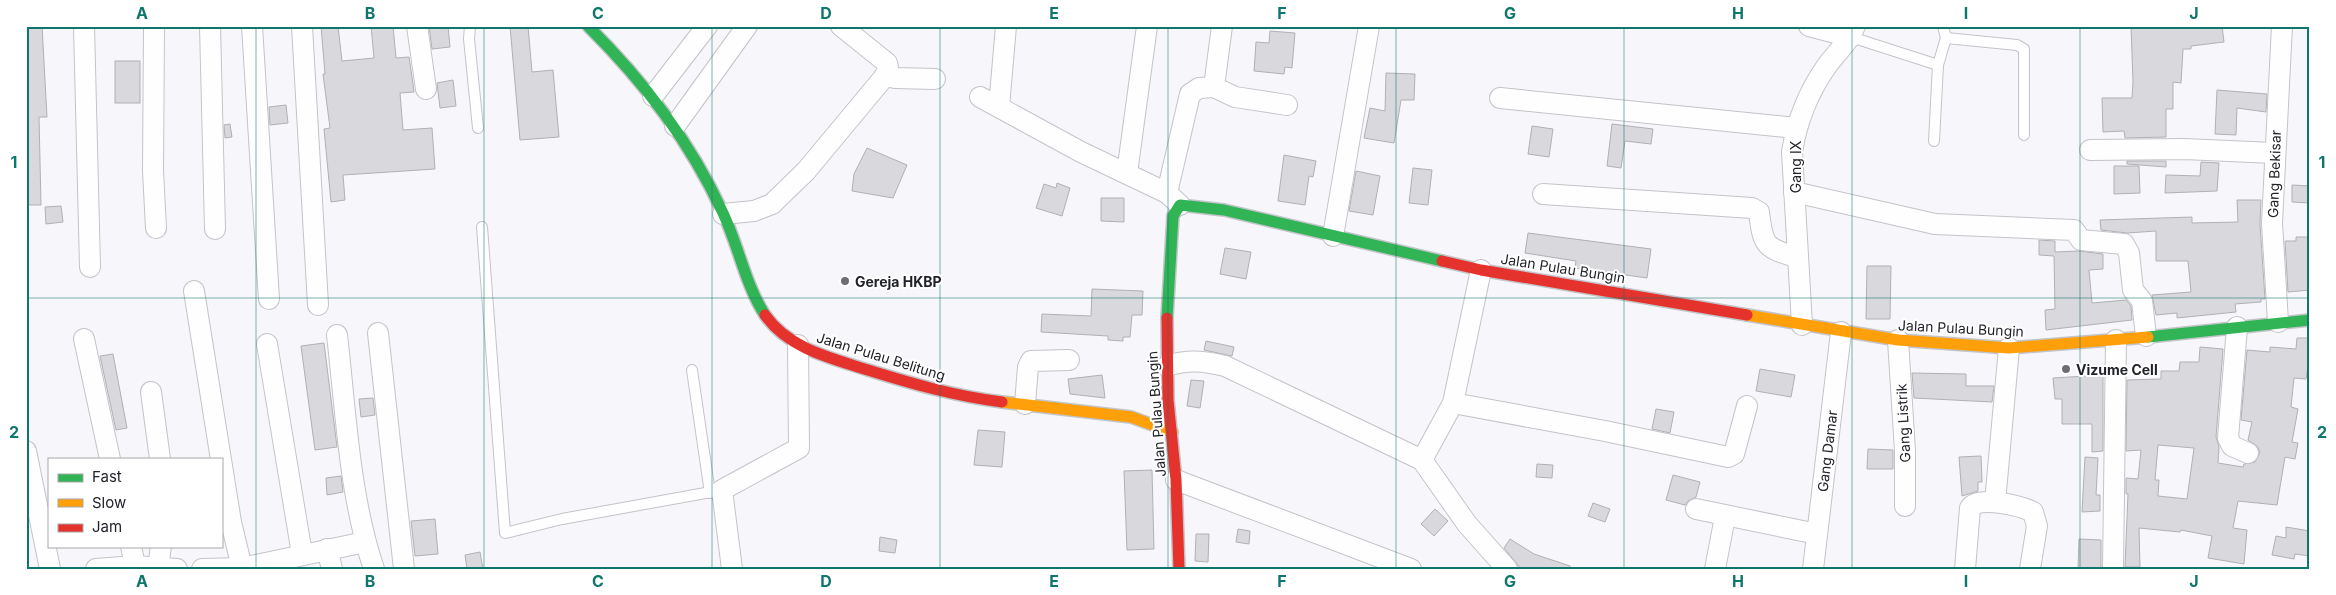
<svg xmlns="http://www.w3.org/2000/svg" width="2336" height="595" viewBox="0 0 2336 595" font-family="Inter,sans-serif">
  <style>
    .building { fill: #d8d8dd; stroke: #b0b0b5; fill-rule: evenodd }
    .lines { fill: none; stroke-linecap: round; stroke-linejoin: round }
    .lane-casing { stroke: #c3c4c9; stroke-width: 12 }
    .street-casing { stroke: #c3c4c9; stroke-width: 22 }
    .fast-casing { stroke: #c3c4c9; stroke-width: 14 }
    .slow-casing { stroke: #c3c4c9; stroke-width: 14 }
    .jam-casing { stroke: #c3c4c9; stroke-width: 14 }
    .lane { stroke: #fefefe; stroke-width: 10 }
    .street { stroke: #fefefe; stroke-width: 20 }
    .fast { stroke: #30b455; stroke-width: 11 }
    .slow { stroke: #ff9f0a; stroke-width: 11 }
    .jam { stroke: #e5322d; stroke-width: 11 }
    .grid { fill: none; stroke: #0f766e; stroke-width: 1; stroke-opacity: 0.55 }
    .poi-dot { fill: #6d6d73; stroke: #fff; stroke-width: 2 }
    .labels { text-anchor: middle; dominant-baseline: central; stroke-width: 4; stroke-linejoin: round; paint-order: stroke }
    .street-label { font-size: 14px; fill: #22232a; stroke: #fff }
    .poi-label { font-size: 14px; font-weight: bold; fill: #22232a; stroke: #fff; text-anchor: start }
    .neatline { fill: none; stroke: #0f766e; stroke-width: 2 }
    .grid-label { font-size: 16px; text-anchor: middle; font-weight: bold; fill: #0f766e }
  </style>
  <rect width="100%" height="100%" fill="#f7f7fb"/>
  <g class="building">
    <polygon points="26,26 42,26 47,117 39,117 41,205 26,205"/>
    <polygon points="321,26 338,26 342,61 374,58 371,26 393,26 396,58 409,57 413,84 414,92 400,93 403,130 432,128 435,169 343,175 345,200 331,202 324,129 330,128 323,74 325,74"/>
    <polygon points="429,26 448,26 450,47 432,49"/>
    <polygon points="510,26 528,26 532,72 553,70 559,137 520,140"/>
    <polygon points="2131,26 2222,26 2224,42 2191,46 2191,49 2183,49 2181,83 2173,82 2173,109 2166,109 2166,137 2125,138 2124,131 2103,132 2102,98 2132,98 2133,82"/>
    <polygon points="1270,31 1295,33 1292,68 1285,67 1284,74 1254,71 1256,42 1269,43"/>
    <rect x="115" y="61" width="25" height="42"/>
    <polygon points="1386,73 1415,74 1414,100 1401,100 1394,143 1364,138 1370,108 1385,111"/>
    <polygon points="453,80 456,106 440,108 437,83"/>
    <polygon points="2217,90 2267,94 2266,112 2237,108 2236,135 2215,134"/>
    <polygon points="286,105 288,123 270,125 269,107"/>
    <polygon points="230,124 232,137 225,138 224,125"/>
    <polygon points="1612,124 1653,129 1651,144 1625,141 1621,168 1607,166"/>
    <polygon points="1532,126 1553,129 1549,157 1528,154"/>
    <polygon points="867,148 907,165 893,198 852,191 854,174"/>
    <polygon points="1284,155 1316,161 1313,177 1309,176 1305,205 1278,201"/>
    <polygon points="2127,161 2166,161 2166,167 2127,164"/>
    <polygon points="2201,162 2219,163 2217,191 2165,193 2166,175 2200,176"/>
    <polygon points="2114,166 2139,166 2140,193 2114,194"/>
    <polygon points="1413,168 1432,170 1428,205 1409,203"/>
    <polygon points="1356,171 1380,176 1373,215 1349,211"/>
    <polygon points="1057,183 1070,188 1062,216 1036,208 1044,184 1056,188"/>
    <polygon points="2292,185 2310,186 2310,203 2292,202"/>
    <polygon points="1101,198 1124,198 1124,222 1101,221"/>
    <polygon points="2237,200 2261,200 2260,224 2265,299 2261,299 2261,302 2235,304 2236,312 2177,318 2177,313 2156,315 2152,295 2191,292 2188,261 2156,261 2156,231 2127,233 2101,230 2100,220 2192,217 2192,223 2238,222"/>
    <polygon points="61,206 63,222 46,224 45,207"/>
    <polygon points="1528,233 1651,249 1647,278 1575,268 1576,261 1525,253"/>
    <polygon points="2296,237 2310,237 2310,290 2288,292 2285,241 2296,241"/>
    <polygon points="2039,240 2055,241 2055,252 2078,251 2103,254 2103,269 2089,270 2092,303 2126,300 2131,306 2132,320 2046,330 2045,310 2055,309 2054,256 2039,255"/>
    <polygon points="1225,248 1251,252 1246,279 1220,274"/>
    <polygon points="1867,266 1891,266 1890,319 1866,319"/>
    <polygon points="1092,289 1143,291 1142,315 1132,315 1130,337 1123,337 1123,341 1108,340 1108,336 1041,332 1042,314 1091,316"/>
    <path d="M 2297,338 L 2310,338 L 2310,354 L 2306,379 L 2294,378 L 2291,407 L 2298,409 L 2292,442 L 2298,443 L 2295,459 L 2285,457 L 2277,505 L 2238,501 L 2233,528 L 2247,530 L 2244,564 L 2208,558 L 2212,536 L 2181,530 L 2180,532 L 2139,528 L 2140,567 L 2125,567 L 2128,494 L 2126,494 L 2126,478 L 2138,479 L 2141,450 L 2126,451 L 2127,380 L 2161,379 L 2161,371 L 2179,371 L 2180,362 L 2199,362 L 2200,347 L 2223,349 L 2216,437 L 2219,447 L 2218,463 L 2243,467 L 2244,464 L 2255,462 L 2260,452 L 2257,446 L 2248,440 L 2252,422 L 2241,420 L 2247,350 L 2270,352 L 2270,347 L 2296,349 ZM 2158,445 L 2194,448 L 2187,499 L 2158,496 L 2159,480 L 2155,480 Z"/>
    <polygon points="1206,341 1234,347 1232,356 1204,350"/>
    <polygon points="324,343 337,447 315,450 301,346"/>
    <polygon points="113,354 127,428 116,430 100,356"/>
    <polygon points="1760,369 1795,375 1791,397 1756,391"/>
    <polygon points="1912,373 1966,374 1966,386 1994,386 1992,402 1914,398"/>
    <polygon points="1102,375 1105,398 1070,394 1068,379"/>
    <polygon points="2103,375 2103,451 2092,452 2092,424 2062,424 2062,399 2055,399 2053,378"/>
    <polygon points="1191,380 1204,381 1200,408 1187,406"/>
    <polygon points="373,398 375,415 361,417 359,399"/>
    <polygon points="1656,409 1674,412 1670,433 1652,429"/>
    <polygon points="978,430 1005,432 1002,467 974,465"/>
    <polygon points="1868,449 1893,450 1893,469 1867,469"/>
    <polygon points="1981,456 1982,482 1978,482 1978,491 1962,496 1959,457"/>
    <polygon points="2085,457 2098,458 2096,495 2100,495 2100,511 2082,512"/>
    <polygon points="1537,464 1553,465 1552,478 1536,477"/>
    <polygon points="1152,470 1154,549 1127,550 1124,471"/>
    <polygon points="1673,475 1700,482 1696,497 1688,501 1685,505 1666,500"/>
    <polygon points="341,476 343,492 327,495 326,478"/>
    <polygon points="1593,503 1610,509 1605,522 1588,516"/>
    <polygon points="1435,509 1448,521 1434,536 1421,524"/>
    <polygon points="435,519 438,554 415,556 411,521"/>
    <polygon points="2286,527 2310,531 2310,556 2295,554 2294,559 2272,555 2276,536 2286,538"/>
    <polygon points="1238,529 1250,531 1249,544 1236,542"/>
    <polygon points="1196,534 1209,534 1208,562 1195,561"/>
    <polygon points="880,537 897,540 895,553 879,551"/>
    <polygon points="1510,539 1534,554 1570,566 1570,569 1521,569 1504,548"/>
    <polygon points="2079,539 2101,540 2101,568 2078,569"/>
    <polygon points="480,552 483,569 467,569 465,555"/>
  </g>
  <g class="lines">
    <g class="lane-casing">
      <g id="lane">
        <polyline points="470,26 469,39 478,128"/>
        <polyline points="1943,26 1946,38"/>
        <polyline points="1851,37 1938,65 1934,141"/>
        <polyline points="1938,65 1946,38 2017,45 2024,49 2024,135"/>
        <polyline points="482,227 505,533 562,519 722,490"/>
        <polyline points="692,370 710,493"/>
      </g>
    </g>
    <g class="street-casing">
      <g id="street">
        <polyline points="84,26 90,267"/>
        <polyline points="154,26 153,171 156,228"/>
        <polyline points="210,26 215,229"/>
        <polyline points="252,26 269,299"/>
        <polyline points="302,26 318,305"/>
        <polyline points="417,26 426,89"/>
        <polyline points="1809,26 1851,37"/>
        <polyline points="885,76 895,78 935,79"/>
        <polyline points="1214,87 1235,97 1287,105"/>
        <polyline points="653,96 707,26"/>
        <polyline points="980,97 1081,152 1167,193 1180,205"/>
        <polyline points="1500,98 1796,128"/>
        <polyline points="999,107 1006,26"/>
        <polyline points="675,126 747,26"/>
        <polyline points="2090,150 2184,149 2274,153"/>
        <polyline points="1127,173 1147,26"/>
        <polyline points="1794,192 1935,224 2074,230 2081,240 2124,244 2129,253 2133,290 2142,301 2146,336"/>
        <polyline points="1167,193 1190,94 1199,88 1214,87 1222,26"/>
        <path d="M 1543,194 L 1752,208 L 1759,212 C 1763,246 1765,248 1796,257"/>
        <polyline points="723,214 754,211 772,204 806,171 885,76 888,68 887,63 841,26"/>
        <polyline points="1333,236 1369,26"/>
        <polyline points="194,291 231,522 242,568"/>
        <polyline points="2278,322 2272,223 2282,26"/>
        <path d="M 1802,325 L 1792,152 C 1797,120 1808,93 1826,67 C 1836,53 1849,42 1855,26"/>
        <polyline points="2237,327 2228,438 2232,446 2248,453"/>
        <polyline points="378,333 404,569"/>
        <path d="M 337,335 C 346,412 349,495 374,569"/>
        <polyline points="84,339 110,459"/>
        <polyline points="1898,340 1905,451 1905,506"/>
        <polyline points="267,344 302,554"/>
        <path d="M 1167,366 C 1188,359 1204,361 1225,366 L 1422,460 L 1467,524 L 1507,569"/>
        <polyline points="151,392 160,459"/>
        <polyline points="1453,403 1605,431 1728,457 1734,454 1747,406"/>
        <polyline points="1025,404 1028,367 1031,361 1069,360"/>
        <polyline points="26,451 50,569"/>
        <polyline points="1422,460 1453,403 1481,270"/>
        <polyline points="1176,480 1411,569"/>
        <polyline points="1995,502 2009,348"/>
        <polyline points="1696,509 1817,534"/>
        <polyline points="131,546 135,566"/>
        <polyline points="327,549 332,569"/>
        <polyline points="158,568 161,546"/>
        <polyline points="96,569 135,566 177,569"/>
        <polyline points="202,569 242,568 365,542"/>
        <polyline points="732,569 722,490 799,448 798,345"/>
        <polyline points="1715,569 1725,517"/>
        <polyline points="1813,569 1841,332"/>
        <path d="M 1965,569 L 1970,508 C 1978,495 2021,506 2033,512 L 2037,526 L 2030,569"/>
        <polyline points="2113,569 2116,340"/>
      </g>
    </g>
    <g class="fast-casing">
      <g id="fast">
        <path d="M 588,26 C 644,82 690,141 723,213 C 739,247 745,284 765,315"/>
        <polyline points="1167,318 1173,216 1180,205 1224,210 1442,261"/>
        <polyline points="2148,337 2310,320"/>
      </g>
    </g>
    <g class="slow-casing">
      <g id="slow">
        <polyline points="1747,315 1898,340 2009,348 2148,337"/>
        <polyline points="1002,402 1131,417 1172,432"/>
      </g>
    </g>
    <g class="jam-casing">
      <g id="jam">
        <polyline points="1442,261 1481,270 1747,315"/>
        <path d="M 765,315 C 789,349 831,358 868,370 C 913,384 955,396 1002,402"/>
        <polyline points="1167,318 1168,400 1176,480 1179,569"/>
      </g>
    </g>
    <use href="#lane" class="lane"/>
    <use href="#street" class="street"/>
    <use href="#fast" class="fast"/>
    <use href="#slow" class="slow"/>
    <use href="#jam" class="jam"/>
  </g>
  <path class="grid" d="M 256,26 L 256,569M 484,26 L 484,569M 712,26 L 712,569M 940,26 L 940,569M 1168,26 L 1168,569M 1396,26 L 1396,569M 1624,26 L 1624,569M 1852,26 L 1852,569M 2080,26 L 2080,569M 26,298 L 2310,298"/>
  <g class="poi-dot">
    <circle cx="845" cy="281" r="5"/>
    <circle cx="2066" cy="369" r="5"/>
  </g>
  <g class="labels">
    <g class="street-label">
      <text transform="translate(1795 167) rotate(-90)">Gang IX</text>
      <text transform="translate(2274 174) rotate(-88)">Gang Bekisar</text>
      <text transform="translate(1563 268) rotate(9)">Jalan Pulau Bungin</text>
      <text transform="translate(1961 328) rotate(3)">Jalan Pulau Bungin</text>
      <text transform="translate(881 356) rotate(17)">Jalan Pulau Belitung</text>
      <text transform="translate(1156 414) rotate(-94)">Jalan Pulau Bungin</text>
      <text transform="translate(1903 423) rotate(-93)">Gang Listrik</text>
      <text transform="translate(1827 451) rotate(-83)">Gang Damar</text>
    </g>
    <g class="poi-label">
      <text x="855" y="281">Gereja HKBP</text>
      <text x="2076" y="369">Vizume Cell</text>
    </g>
  </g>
  <rect width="2336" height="595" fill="none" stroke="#ffffff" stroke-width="55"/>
  <rect x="48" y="458" width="175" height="90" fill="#ffffff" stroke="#a7a7aa"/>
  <rect x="58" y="474" width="25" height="8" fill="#30b455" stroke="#a7a7aa"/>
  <text x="92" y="482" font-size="15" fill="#22232a">Fast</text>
  <rect x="58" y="499" width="25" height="8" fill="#ff9f0a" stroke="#a7a7aa"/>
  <text x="92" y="508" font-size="15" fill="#22232a">Slow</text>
  <rect x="58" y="524" width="25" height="8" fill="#e5322d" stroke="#a7a7aa"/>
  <text x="92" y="532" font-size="15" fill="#22232a">Jam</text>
  <rect x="28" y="28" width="2280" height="540" class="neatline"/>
  <g class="grid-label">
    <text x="142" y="19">A</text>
    <text x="370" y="19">B</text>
    <text x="598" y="19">C</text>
    <text x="826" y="19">D</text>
    <text x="1054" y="19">E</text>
    <text x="1282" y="19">F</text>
    <text x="1510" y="19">G</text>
    <text x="1738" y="19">H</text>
    <text x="1966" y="19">I</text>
    <text x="2194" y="19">J</text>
    <text x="14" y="168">1</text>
    <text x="2322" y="168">1</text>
    <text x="14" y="438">2</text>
    <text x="2322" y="438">2</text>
    <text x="142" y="587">A</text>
    <text x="370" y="587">B</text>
    <text x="598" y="587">C</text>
    <text x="826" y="587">D</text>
    <text x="1054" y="587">E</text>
    <text x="1282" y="587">F</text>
    <text x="1510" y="587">G</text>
    <text x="1738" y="587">H</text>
    <text x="1966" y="587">I</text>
    <text x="2194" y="587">J</text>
  </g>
</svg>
